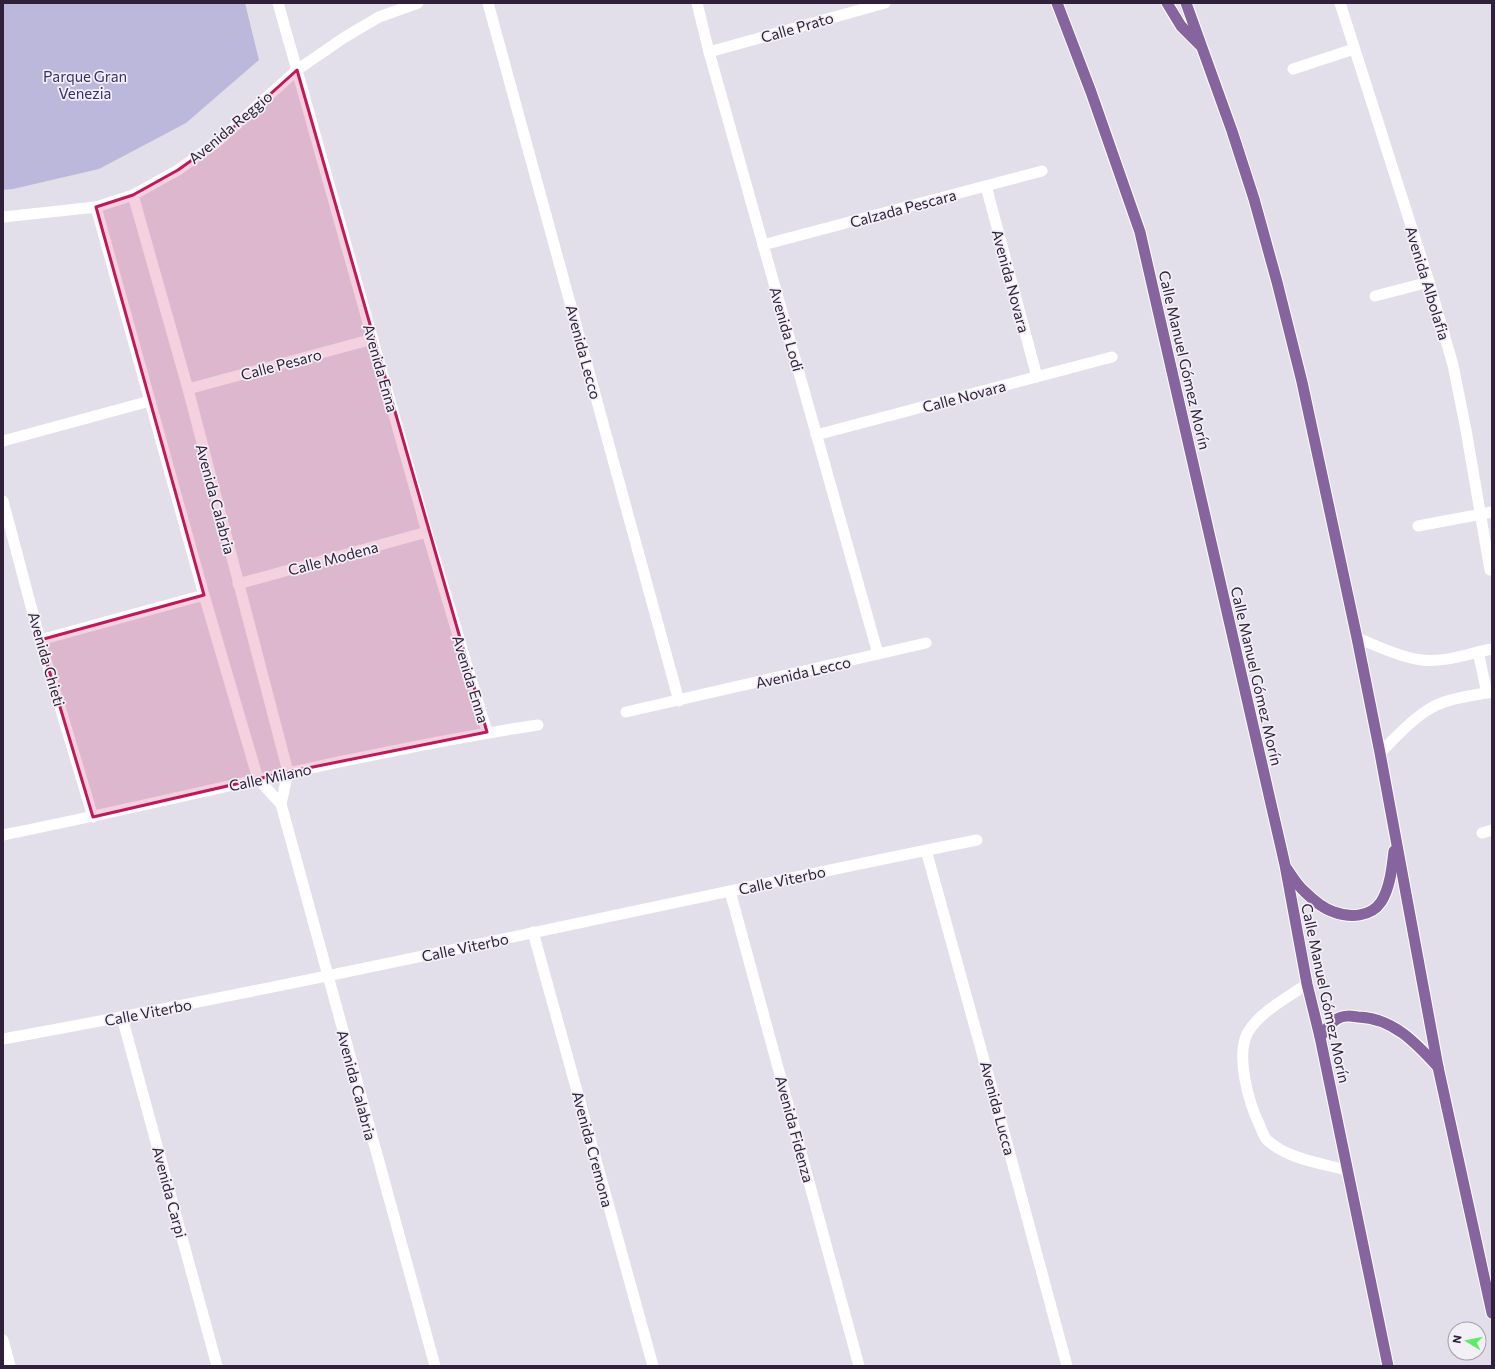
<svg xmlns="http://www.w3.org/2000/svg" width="1495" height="1369" viewBox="0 0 1495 1369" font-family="Commissioner,sans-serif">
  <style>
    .green { fill: #bcb8db }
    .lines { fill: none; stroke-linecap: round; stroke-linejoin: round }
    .primary-casing { stroke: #fff; stroke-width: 13 }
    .service { stroke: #fff; stroke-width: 11 }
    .minor { stroke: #fff; stroke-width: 11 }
    .primary { stroke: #86659e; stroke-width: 11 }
    .marked { fill: #c2185b; fill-opacity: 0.2; stroke: #c2185b; stroke-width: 3; stroke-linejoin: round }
    .labels { text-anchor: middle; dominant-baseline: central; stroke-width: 3.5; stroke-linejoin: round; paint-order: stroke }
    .street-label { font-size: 15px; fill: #2f2139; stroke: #f2eff7 }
    .park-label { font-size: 15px; fill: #3b2c6f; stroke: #f2eff7 }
  </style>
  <rect width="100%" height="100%" fill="#e3dfea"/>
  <polygon class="green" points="3,3 245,3 259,60 186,123 99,169 13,189 3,190"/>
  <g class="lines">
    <g class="primary-casing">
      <g id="primary">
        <polyline points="1057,3 1091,92 1140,232 1285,865 1307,984 1320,1037 1388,1366"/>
        <polyline points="1167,3 1181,26 1200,45"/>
        <polyline points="1186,3 1232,131 1254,199 1277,282 1302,382 1357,638 1380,753 1438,1067 1492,1313"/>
        <path d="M 1287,869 C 1292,876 1297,885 1304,891 C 1312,899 1324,909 1334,912 C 1350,918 1371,917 1381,902 C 1390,888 1392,868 1394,851"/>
        <path d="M 1320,1037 C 1325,1031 1330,1023 1337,1019 C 1344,1015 1351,1016 1358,1017 C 1393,1018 1416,1043 1438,1067"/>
      </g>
    </g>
    <path class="service" d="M 1307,984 C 1288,997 1260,1012 1248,1032 C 1235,1055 1249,1104 1260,1126 C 1262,1131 1264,1137 1267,1140 C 1288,1159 1320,1163 1346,1170"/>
    <g class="minor">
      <polyline points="278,3 427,532 487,732"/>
      <polyline points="488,3 679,701"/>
      <polyline points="697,3 709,52 878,654"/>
      <polyline points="1340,3 1429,282 1453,365 1466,430 1490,570"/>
      <polyline points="709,52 885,3"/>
      <polyline points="1293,69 1354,49"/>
      <polyline points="986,186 1037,377"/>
      <polyline points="133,195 188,389 288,772 281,804"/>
      <polyline points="96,207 204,595 258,779 281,804 435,1366"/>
      <polyline points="3,217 96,207 133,195 178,170 216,143 297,70 345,37 379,17 418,3"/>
      <polyline points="763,245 1042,171"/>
      <polyline points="1375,296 1429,282"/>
      <polyline points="188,389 373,339"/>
      <polyline points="816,435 1112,357"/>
      <polyline points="3,441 150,401"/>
      <polyline points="3,501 40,640 93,817"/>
      <polyline points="1418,526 1492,512"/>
      <polyline points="238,584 427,532"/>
      <path d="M 1357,638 C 1378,646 1399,657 1422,660 C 1444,663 1470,653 1492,649"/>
      <polyline points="40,640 204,595"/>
      <polyline points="1478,652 1487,693"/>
      <polyline points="626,712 926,643"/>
      <path d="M 1380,753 C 1395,738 1409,722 1426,711 C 1445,698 1470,696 1492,692"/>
      <polyline points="1482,833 1492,830"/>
      <path d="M 3,835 C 128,810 253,779 378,754 C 431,743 484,733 538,725"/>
      <polyline points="926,850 1008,1147 1067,1366"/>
      <polyline points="730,891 859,1366"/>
      <polyline points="533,932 653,1366"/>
      <polyline points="122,1017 217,1366"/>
      <path d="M 3,1039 C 329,980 652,905 977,840"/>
      <polyline points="3,1340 10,1366"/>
    </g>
    <use href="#primary" class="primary"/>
  </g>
  <path class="marked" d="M 297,70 L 487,732 L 288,772 L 93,817 L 40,640 L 204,595 L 96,207 L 133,195 L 178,170 L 216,143 Z"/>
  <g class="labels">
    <g class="street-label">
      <text transform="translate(797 27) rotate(-16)">Calle Prato</text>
      <text transform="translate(230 127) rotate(-40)">Avenida Reggio</text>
      <text transform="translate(903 208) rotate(-15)">Calzada Pescara</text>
      <text transform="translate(1011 281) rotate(75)">Avenida Novara</text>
      <text transform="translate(1428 283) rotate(73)">Avenida Albolafia</text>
      <text transform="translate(787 329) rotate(74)">Avenida Lodi</text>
      <text transform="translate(584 352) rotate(75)">Avenida Lecco</text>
      <text transform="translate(1185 360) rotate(77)">Calle Manuel Gómez Morín</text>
      <text transform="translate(281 364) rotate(-15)">Calle Pesaro</text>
      <text transform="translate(381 368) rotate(74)">Avenida Enna</text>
      <text transform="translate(964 396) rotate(-15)">Calle Novara</text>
      <text transform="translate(216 499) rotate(75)">Avenida Calabria</text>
      <text transform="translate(333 558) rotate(-15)">Calle Modena</text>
      <text transform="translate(47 659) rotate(74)">Avenida Chieti</text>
      <text transform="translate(803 672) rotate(-13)">Avenida Lecco</text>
      <text transform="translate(1257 676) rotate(77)">Calle Manuel Gómez Morín</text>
      <text transform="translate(471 679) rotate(73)">Avenida Enna</text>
      <text transform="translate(270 777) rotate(-12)">Calle Milano</text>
      <text transform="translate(782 880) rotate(-12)">Calle Viterbo</text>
      <text transform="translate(465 947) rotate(-12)">Calle Viterbo</text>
      <text transform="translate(1326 993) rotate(78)">Calle Manuel Gómez Morín</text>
      <text transform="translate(148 1012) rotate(-11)">Calle Viterbo</text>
      <text transform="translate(357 1085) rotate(75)">Avenida Calabria</text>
      <text transform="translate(998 1108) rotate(75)">Avenida Lucca</text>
      <text transform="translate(795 1129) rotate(75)">Avenida Fidenza</text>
      <text transform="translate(593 1149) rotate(75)">Avenida Cremona</text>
      <text transform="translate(170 1192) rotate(75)">Avenida Carpi</text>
    </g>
    <g class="park-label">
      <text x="85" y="76">Parque Gran<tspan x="85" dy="17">Venezia</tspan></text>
    </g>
  </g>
  <rect width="1495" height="1369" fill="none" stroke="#2f2139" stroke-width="8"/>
  <g transform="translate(1467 1341) rotate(280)"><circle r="19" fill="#f2eff7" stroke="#a49dab"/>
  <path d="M0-3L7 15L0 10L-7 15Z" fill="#59ee66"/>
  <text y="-6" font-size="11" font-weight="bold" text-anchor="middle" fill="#2f2139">N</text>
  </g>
</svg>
